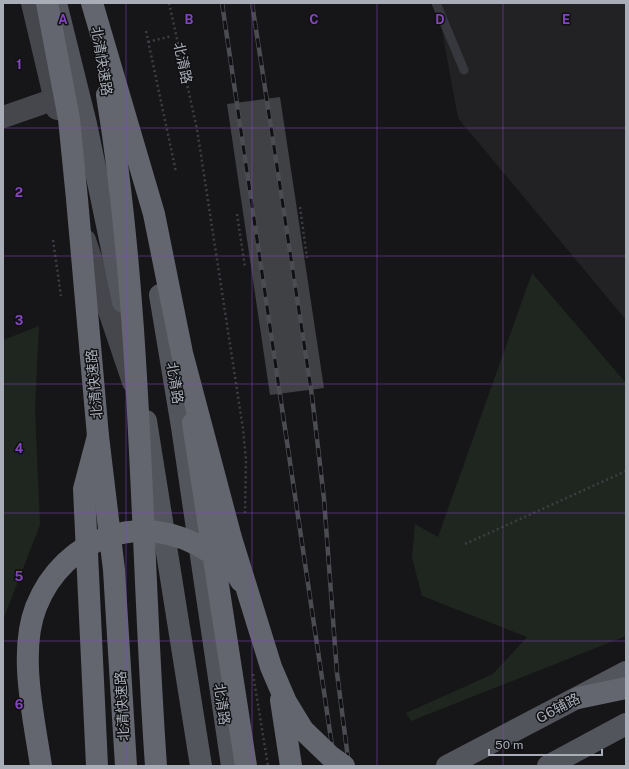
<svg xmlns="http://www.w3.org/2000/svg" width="629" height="769" viewBox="0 0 629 769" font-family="'Public Sans','Noto Sans SC',sans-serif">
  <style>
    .built { fill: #222225 }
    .green { fill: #1e261f }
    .building { fill: #404145 }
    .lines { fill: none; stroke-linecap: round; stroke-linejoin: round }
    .path { stroke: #3d3f44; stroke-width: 2.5; stroke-dasharray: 2 3; stroke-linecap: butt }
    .lane { stroke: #37383d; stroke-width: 9 }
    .secondary { stroke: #45474d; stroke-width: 22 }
    .primary { stroke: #53555c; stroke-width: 22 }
    .highway { stroke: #63666e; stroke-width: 22 }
    .rail-casing { stroke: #4a4c52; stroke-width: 4.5 }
    .rail { stroke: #111113; stroke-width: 3; stroke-dasharray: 9; stroke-linecap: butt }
    .highway-bridge { stroke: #63666e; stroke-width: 22 }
    .grid { fill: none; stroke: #8446be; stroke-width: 1; stroke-opacity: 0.55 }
    .labels { text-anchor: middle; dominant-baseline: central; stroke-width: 3; stroke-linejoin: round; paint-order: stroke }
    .street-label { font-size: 14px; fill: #a8adb8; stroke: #111113 }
    .grid-label { font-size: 13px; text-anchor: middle; font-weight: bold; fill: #8446be; stroke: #111113; stroke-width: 3; stroke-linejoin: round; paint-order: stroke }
  </style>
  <rect width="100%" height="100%" fill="#161618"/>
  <polygon class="built" points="437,3 626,3 626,320 458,118"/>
  <g class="green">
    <polygon points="532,273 626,383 626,636 411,721 406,713 493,674 527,637 422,596 412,558 415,524 438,537"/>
    <polygon points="39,326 35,409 40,525 3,620 3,340"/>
  </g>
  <polygon class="building" points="280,97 324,388 270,395 227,104"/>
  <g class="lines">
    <g class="path">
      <polyline points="169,3 197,129 243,429 246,460 245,513"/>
      <polyline points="146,31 176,172"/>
      <polyline points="148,42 172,36"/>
      <polyline points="300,207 307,258"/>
      <polyline points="237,214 245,267"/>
      <polyline points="53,240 61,296"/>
      <polyline points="465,544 626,471"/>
      <polyline points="253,674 268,766"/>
    </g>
    <polyline class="lane" points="436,3 464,70"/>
    <g class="secondary">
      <polyline points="32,3 57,109"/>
      <polyline points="3,117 55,99"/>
      <polyline points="85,240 133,382"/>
    </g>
    <g class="primary">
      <polyline points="56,3 86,124 123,302"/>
      <polyline points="160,295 182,427 232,766"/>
      <polyline points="146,421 201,766"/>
      <polyline points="447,766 626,672"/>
      <polyline points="548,766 626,724"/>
    </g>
    <g class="highway">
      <polyline points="193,423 246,766"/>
      <polyline points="578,698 626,688"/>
      <polyline points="97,766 84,489 98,436"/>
    </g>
    <g class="rail-casing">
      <g id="rail">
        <polyline points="222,3 335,766"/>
        <polyline points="252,3 312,396 324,499 337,673 349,766"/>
      </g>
    </g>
    <use href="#rail" class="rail"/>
    <g class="highway-bridge">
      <polyline points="47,3 69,119 77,199 98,436 114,570 126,766"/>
      <polyline points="92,3 154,214 182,353 231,538 271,667 286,702 303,730 330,756 344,766"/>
      <path d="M 107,95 C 143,317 140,542 156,766"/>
      <polyline points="281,700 291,766"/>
      <path d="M 41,766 C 34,718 18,653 36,607 C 64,536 144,509 208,551 C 220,559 234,568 241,581"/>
    </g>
  </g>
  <path class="grid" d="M 126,3 L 126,766M 252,3 L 252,766M 377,3 L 377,766M 503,3 L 503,766M 3,128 L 626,128M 3,256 L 626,256M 3,384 L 626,384M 3,513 L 626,513M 3,641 L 626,641"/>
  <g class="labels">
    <g class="street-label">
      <text transform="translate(102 61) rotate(81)">北清快速路</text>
      <text transform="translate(183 63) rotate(78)">北清路</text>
      <text transform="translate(175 383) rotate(81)">北清路</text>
      <text transform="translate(94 384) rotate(-95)">北清快速路</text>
      <text transform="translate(222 704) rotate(82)">北清路</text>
      <text transform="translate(122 706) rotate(-93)">北清快速路</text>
      <text transform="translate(558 708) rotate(-28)">G6辅路</text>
    </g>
  </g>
  <g class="grid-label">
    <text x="63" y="24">A</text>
    <text x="189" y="24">B</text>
    <text x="314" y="24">C</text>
    <text x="440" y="24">D</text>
    <text x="566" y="24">E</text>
    <text x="19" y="69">1</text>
    <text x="19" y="197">2</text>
    <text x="19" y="325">3</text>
    <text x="19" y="453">4</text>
    <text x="19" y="581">5</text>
    <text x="19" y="709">6</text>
  </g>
  <rect width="629" height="769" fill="none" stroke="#a8adb8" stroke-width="8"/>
  <path d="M489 749v6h113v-6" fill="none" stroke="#a8adb8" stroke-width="2"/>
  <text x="495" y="749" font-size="12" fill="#a8adb8" stroke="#111113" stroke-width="3" paint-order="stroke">50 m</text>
</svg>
